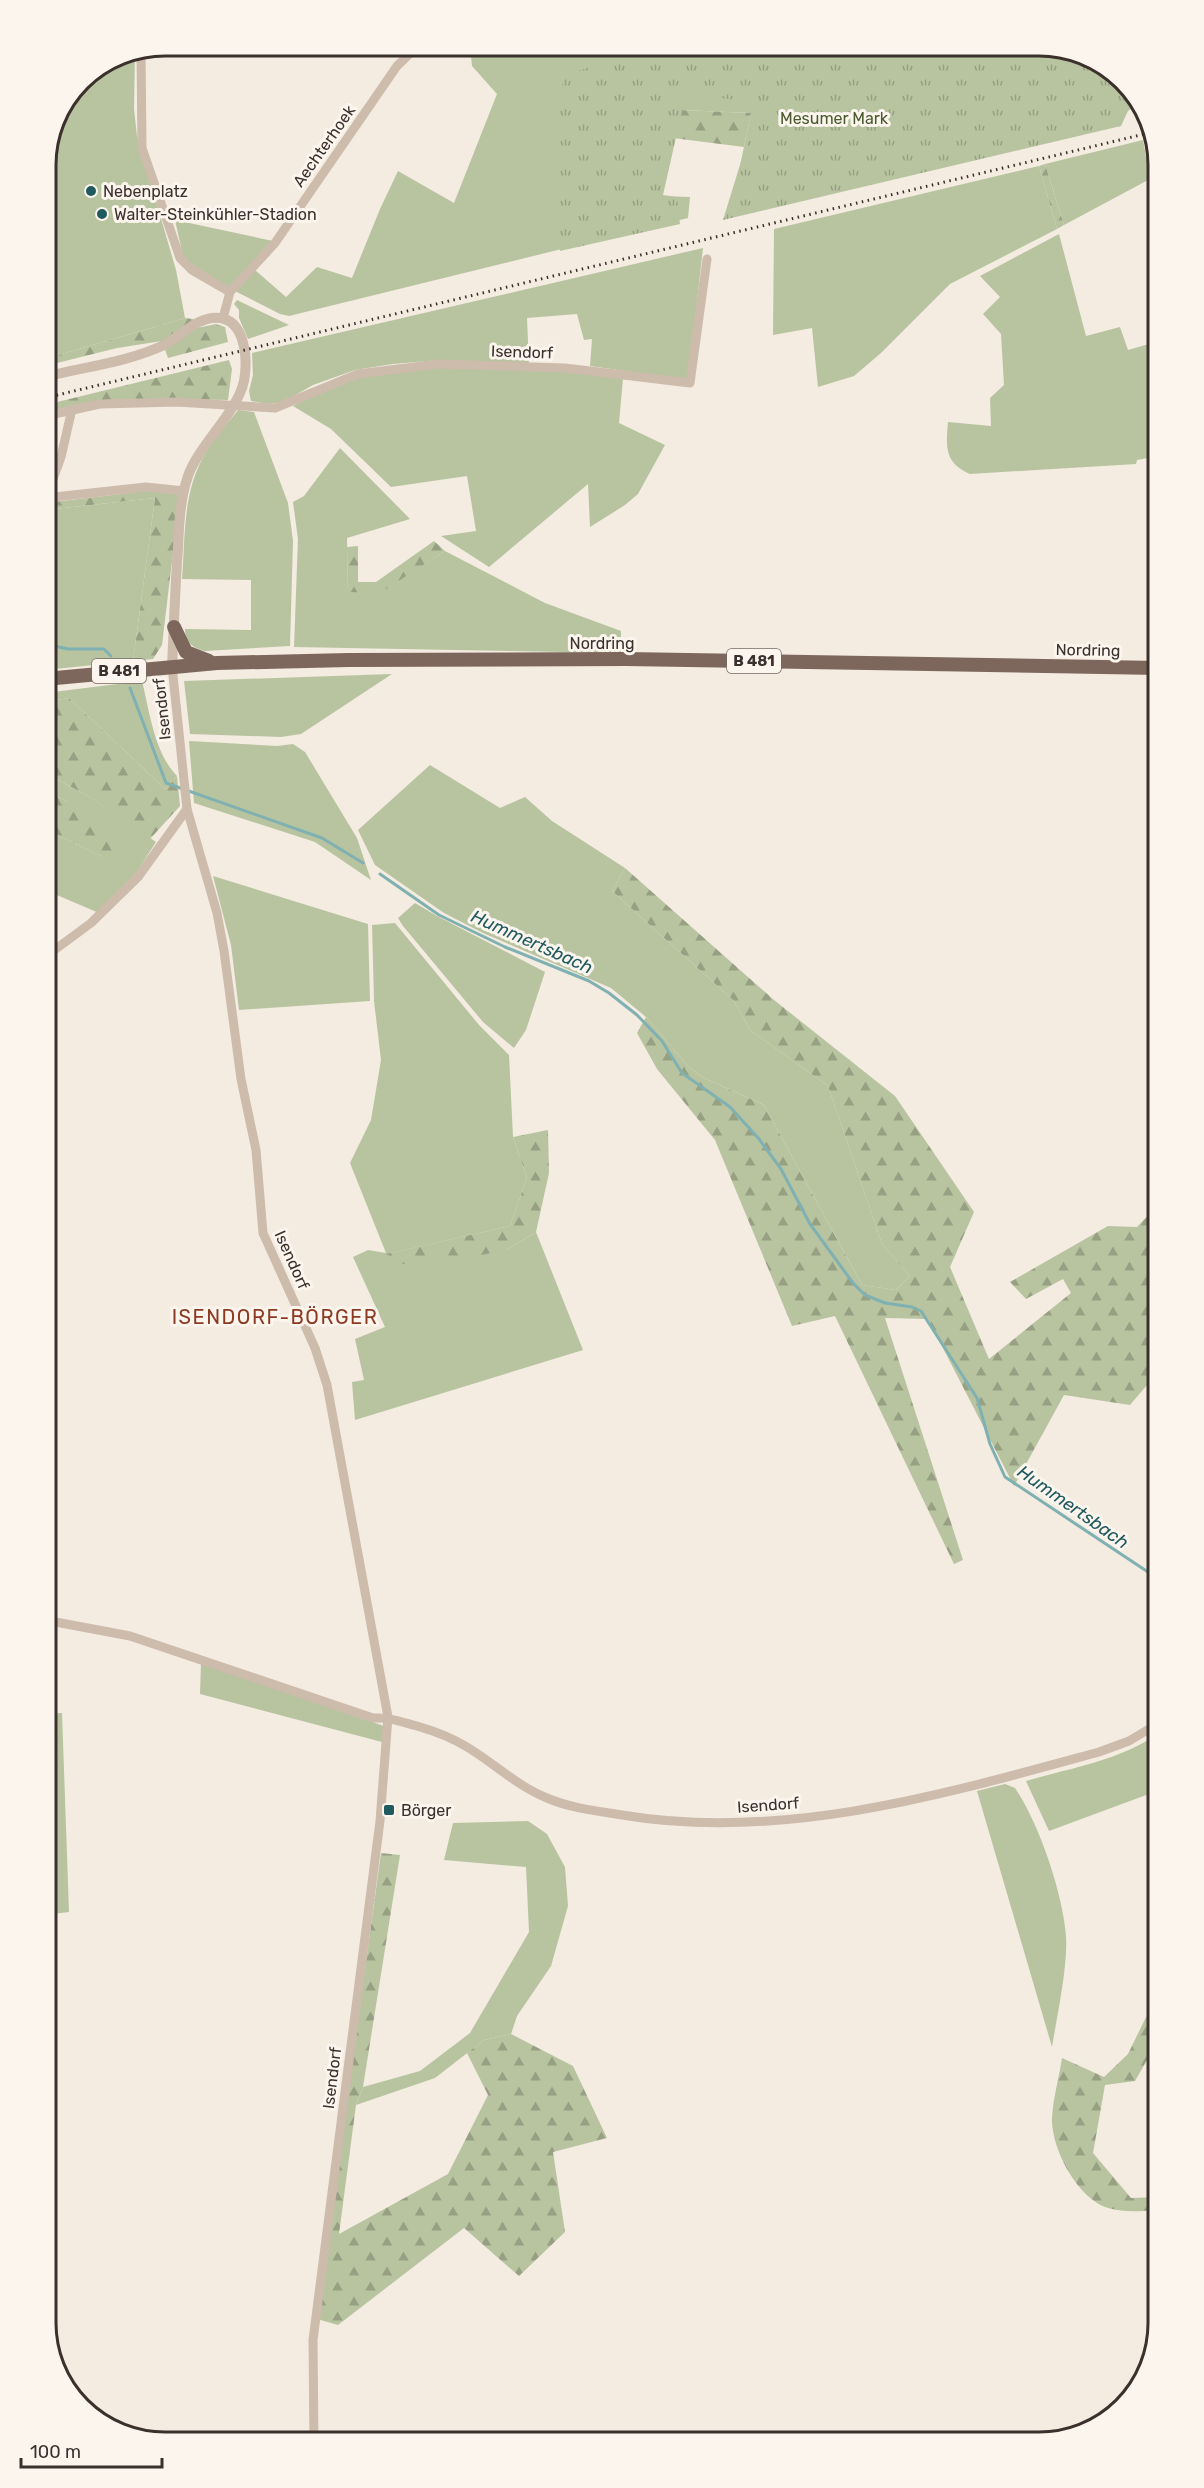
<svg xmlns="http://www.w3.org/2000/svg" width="1204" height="2488" viewBox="0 0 1204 2488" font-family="Rubik,sans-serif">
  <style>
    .grass { fill: #b8c4a0 }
    .forest { fill: url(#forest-firs) }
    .park { fill: url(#park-tufts) }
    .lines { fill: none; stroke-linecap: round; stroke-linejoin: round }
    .stream { stroke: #7fb0b2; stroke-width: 3 }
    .minor { stroke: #cdbbac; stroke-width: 9 }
    .tertiary { stroke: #cdbbac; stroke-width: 10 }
    .primary { stroke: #7d675c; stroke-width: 14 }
    .rail { stroke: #3b302b; stroke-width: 3; stroke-dasharray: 1.5 4.5; stroke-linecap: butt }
    .poi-dot { fill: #1f5a5e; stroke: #fbf5ee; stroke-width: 2 }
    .labels { text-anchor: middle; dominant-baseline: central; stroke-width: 6; stroke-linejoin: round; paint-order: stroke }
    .shield { fill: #fbf5ee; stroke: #756b66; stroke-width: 1.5 }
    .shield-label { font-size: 15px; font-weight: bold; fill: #3b302b }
    .park-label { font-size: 16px; fill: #4a5a2e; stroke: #fbf5ee }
    .street-label { font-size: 16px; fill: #3b302b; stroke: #fbf5ee }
    .poi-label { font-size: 16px; fill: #3b302b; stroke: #fbf5ee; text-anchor: start }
    .water-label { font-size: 18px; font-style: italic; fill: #1f5a5e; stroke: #fbf5ee }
    .quarter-label { font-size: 20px; letter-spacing: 1.5px; fill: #8c3b22; stroke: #fbf5ee }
    .rim { fill: none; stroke: #3b302b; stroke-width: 3 }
  </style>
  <defs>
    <pattern id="forest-firs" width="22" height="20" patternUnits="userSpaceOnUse" patternTransform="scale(1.5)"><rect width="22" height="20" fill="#b8c4a0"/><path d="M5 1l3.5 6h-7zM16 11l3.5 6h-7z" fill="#97a083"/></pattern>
    <pattern id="park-tufts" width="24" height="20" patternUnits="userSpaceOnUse" patternTransform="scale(1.5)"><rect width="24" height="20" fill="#b8c4a0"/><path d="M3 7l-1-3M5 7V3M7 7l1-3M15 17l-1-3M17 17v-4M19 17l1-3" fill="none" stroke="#97a083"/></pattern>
  </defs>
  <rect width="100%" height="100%" fill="#f4ebe1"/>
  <g class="grass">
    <polygon points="470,45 1047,45 1112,70 734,195 751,113 681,110 659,196 690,197 688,218 289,316 280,314 235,291 255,270 286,297 317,267 352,278 380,209 398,171 454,203 497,94 472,66"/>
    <polygon points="135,51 134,109 137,136 176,270 185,318 45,359 45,157 54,119 80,80 119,54"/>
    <polygon points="1143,140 1150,179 1064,225 1045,164"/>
    <polygon points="1039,166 1057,229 950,284 881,353 854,376 818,387 812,328 773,335 774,229"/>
    <polygon points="175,220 273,241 229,287 195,267 183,256"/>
    <path d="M 1059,234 L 1086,336 L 1120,327 L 1128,350 L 1159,341 L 1159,456 L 1137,460 L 1136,464 L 970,474 C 944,463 946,446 948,422 L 991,426 L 990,398 L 1004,385 L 1001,334 L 983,314 L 1000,297 L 980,276 Z"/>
    <polygon points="703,248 688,380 590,366 592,339 584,340 577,314 527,318 529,364 439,360 393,364 355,370 313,385 283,402 268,404 251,401 249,391 253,375 252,353"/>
    <polygon points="237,300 289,325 248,339 239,318 239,310 234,304"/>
    <polygon points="438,367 563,371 623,378 619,423 665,445 638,494 625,505 590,527 588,484 489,567 441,536 476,531 467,476 391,487 331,429 293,406 322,390 358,376"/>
    <path d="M 238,410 L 254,412 L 288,503 L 293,541 L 290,646 L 205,651 C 193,648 185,643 185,629 L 251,630 L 251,580 L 182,579 C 185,542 183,502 198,468 C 207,446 224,428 238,410 Z"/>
    <polygon points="340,448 410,519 347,538 348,592 380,592 445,551 545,603 621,631 621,653 294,647 298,539 293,502 304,496"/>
    <polygon points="155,498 133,661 45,670 45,510"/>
    <polygon points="392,674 301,734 281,737 190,734 184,681"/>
    <path d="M 142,681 C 150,713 154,752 177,776 L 165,789 L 69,698 L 45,702 L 45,693 Z"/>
    <polygon points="189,741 277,746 293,744 305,752 357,838 371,880 315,842 194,803"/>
    <polygon points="430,765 500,808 525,797 552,821 625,868 612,891 733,1000 751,1031 828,1086 882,1244 910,1276 896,1290 862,1285 764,1105 702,1077 688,1066 646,1017 611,988 483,933 444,913 375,865 358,830"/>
    <polygon points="45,773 92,798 156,842 136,873 99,913 45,890 45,829 103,857 67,801 45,792"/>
    <polygon points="213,876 368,924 370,1001 239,1010 231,945"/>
    <polygon points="415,903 437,916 545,972 526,1030 514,1048 483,1022 403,926 398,918"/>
    <polygon points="395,923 479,1025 509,1055 513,1137 527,1178 510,1226 387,1254 506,1250 536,1232 583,1350 355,1420 352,1382 364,1380 355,1339 385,1327 353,1257 368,1250 386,1253 350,1163 371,1120 381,1060 374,1001 372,925"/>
    <polygon points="201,1663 384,1726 382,1742 200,1694"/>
    <polygon points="62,1713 69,1912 45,1915 45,1714"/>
    <path d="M 1159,1733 L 1159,1797 L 1157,1791 L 1049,1831 L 1026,1781 C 1071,1768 1121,1760 1159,1733 Z"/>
    <path d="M 1005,1784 L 1015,1788 C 1039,1823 1063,1894 1066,1936 C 1068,1966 1057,2016 1052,2047 L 977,1791 Z"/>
    <polygon points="528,1821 547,1834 565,1867 568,1906 551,1966 517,2016 511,2034 484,2040 435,2078 356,2105 363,2087 420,2071 470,2033 529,1932 526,1867 444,1860 453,1823"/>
  </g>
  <g class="forest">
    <polygon points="680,110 751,113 744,147 673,138"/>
    <polygon points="1045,164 1064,225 1057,229 1039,166"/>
    <polygon points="185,318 193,319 197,328 216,324 225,327 228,342 168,358 162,341 117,348 45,366 45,359"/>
    <polygon points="229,360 232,369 228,400 172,399 45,414 45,405"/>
    <polygon points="146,491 180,494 162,645 153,659 133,661 155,498 45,510 45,503"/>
    <polygon points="434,541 445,551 380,593 348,592 347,547 358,546 358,582 376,582"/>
    <polygon points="69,698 165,789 177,776 180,806 150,839 92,798 45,773 45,702"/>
    <polygon points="45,792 67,801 122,849 103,857 45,829"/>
    <polygon points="625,868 774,1000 895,1096 974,1212 950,1267 989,1359 1071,1293 1063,1279 1026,1299 1010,1282 1108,1226 1137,1227 1159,1204 1159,1371 1130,1405 1064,1395 1014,1486 928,1319 885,1318 963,1560 954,1564 835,1316 792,1326 715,1140 657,1069 637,1033 646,1017 688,1066 702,1077 764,1105 862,1285 896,1290 910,1276 882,1244 828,1086 751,1031 733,1000 612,891"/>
    <polygon points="548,1130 549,1173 536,1232 506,1250 456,1260 402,1264 386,1254 510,1226 527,1178 513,1137"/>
    <polygon points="381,1853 400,1855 363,2087 356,2105 339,2234 448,2174 488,2095 467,2053 484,2040 511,2034 573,2066 607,2138 553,2152 565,2232 519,2276 464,2228 338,2325 317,2319"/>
    <path d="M 1150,2009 L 1159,2015 L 1159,2039 L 1135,2081 L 1105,2085 L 1093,2153 L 1131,2198 L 1159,2197 L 1159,2210 C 1142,2211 1125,2213 1108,2208 C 1078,2199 1051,2149 1052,2118 C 1053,2098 1059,2078 1062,2058 L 1104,2077 L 1128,2054 Z"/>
  </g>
  <polygon class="park" points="637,45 1047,45 1112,70 1136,104 1128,111 1121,126 723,220 759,103 683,93 682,111 663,195 677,197 680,224 560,251 555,116 565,74 633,56"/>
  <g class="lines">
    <g class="stream">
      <polyline points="1159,280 1159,285"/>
      <polyline points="45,644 68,649 104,649 111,656"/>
      <polyline points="130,688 166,783 322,838 363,863"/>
      <polyline points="380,874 439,915 505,947 589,981 609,993 637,1015 662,1041 682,1073 730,1107 759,1139 781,1169 810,1224 853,1283 865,1295 885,1303 912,1307 921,1311 977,1398 990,1444 1005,1477 1148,1572 1159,1583"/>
    </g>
    <g class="minor">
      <polyline points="141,50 142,148 180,258 192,270 230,292"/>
      <polyline points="223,318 230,292 275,243 397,66 419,45"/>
      <polyline points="45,416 100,404 176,402 275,408 358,374 438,364 565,368 690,383 707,259"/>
      <polyline points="45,498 146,487 184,491"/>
      <polyline points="46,498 61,457 72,409"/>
      <polyline points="172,666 187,809 217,913 224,951 241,1079 256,1150 263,1233 315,1348 327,1385 388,1717 380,1821 313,2340 314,2443"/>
      <polyline points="45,957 91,923 138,877 187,809"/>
      <path d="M 45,1620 L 130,1636 L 373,1718 C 389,1717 401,1722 417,1726 C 434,1731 451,1737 467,1747 C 494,1763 517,1786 547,1798 C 570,1808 597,1811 622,1815 C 783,1842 945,1794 1099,1752 L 1129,1741 L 1159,1723"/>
    </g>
    <path class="tertiary" d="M 45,377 C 84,367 128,362 164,345 C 181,336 199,315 220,318 C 244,321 247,355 245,374 C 243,408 200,442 188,476 C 180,499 179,524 178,548 C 175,587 174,627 172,666"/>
    <g class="primary">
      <polyline points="174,627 186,652 209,661"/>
      <polyline points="45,679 217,663 349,660 626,659 1159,668"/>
    </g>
    <polyline class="rail" points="45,398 1153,132"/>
  </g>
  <g class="poi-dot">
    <circle cx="91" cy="191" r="6"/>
    <circle cx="102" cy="214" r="6"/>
    <rect x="383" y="1804" width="12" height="12" rx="3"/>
  </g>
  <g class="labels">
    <g class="shield">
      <rect x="727" y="649" width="54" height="24" rx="4.5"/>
      <rect x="92" y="659" width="54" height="24" rx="4.5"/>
    </g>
    <g class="shield-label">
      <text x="754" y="661">B 481</text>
      <text x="119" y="671">B 481</text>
    </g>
    <g class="park-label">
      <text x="834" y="118">Mesumer Mark</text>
    </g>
    <g class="street-label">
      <text transform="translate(324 146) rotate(-55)">Aechterhoek</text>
      <text transform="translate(522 352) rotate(2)">Isendorf</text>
      <text x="602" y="643">Nordring</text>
      <text transform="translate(1088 650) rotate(1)">Nordring</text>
      <text transform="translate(162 709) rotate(-96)">Isendorf</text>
      <text transform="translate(292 1260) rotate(66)">Isendorf</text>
      <text transform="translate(768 1805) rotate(-4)">Isendorf</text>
      <text transform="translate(332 2078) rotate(-83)">Isendorf</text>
    </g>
    <g class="poi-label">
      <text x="103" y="191">Nebenplatz</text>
      <text x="114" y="214">Walter-Steinkühler-Stadion</text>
      <text x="401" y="1810">Börger</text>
    </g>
    <g class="water-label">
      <text transform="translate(532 942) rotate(24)">Hummertsbach</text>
      <text transform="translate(1073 1507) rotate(35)">Hummertsbach</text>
    </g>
    <g class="quarter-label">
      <text x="275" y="1317">ISENDORF-BÖRGER</text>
    </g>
  </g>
  <path d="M0 0H1204V2488H0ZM165 56H1039A109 109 0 0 1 1148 165V2323A109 109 0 0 1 1039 2432H165A109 109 0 0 1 56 2323V165A109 109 0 0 1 165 56Z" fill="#fbf5ee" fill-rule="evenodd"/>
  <path class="rim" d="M165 56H1039A109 109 0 0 1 1148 165V2323A109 109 0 0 1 1039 2432H165A109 109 0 0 1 56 2323V165A109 109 0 0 1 165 56Z"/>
  <path d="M21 2458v9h141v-9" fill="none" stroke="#3b302b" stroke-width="3"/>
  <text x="30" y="2458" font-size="18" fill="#3b302b" stroke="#fbf5ee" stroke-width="4.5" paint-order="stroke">100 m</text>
</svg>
